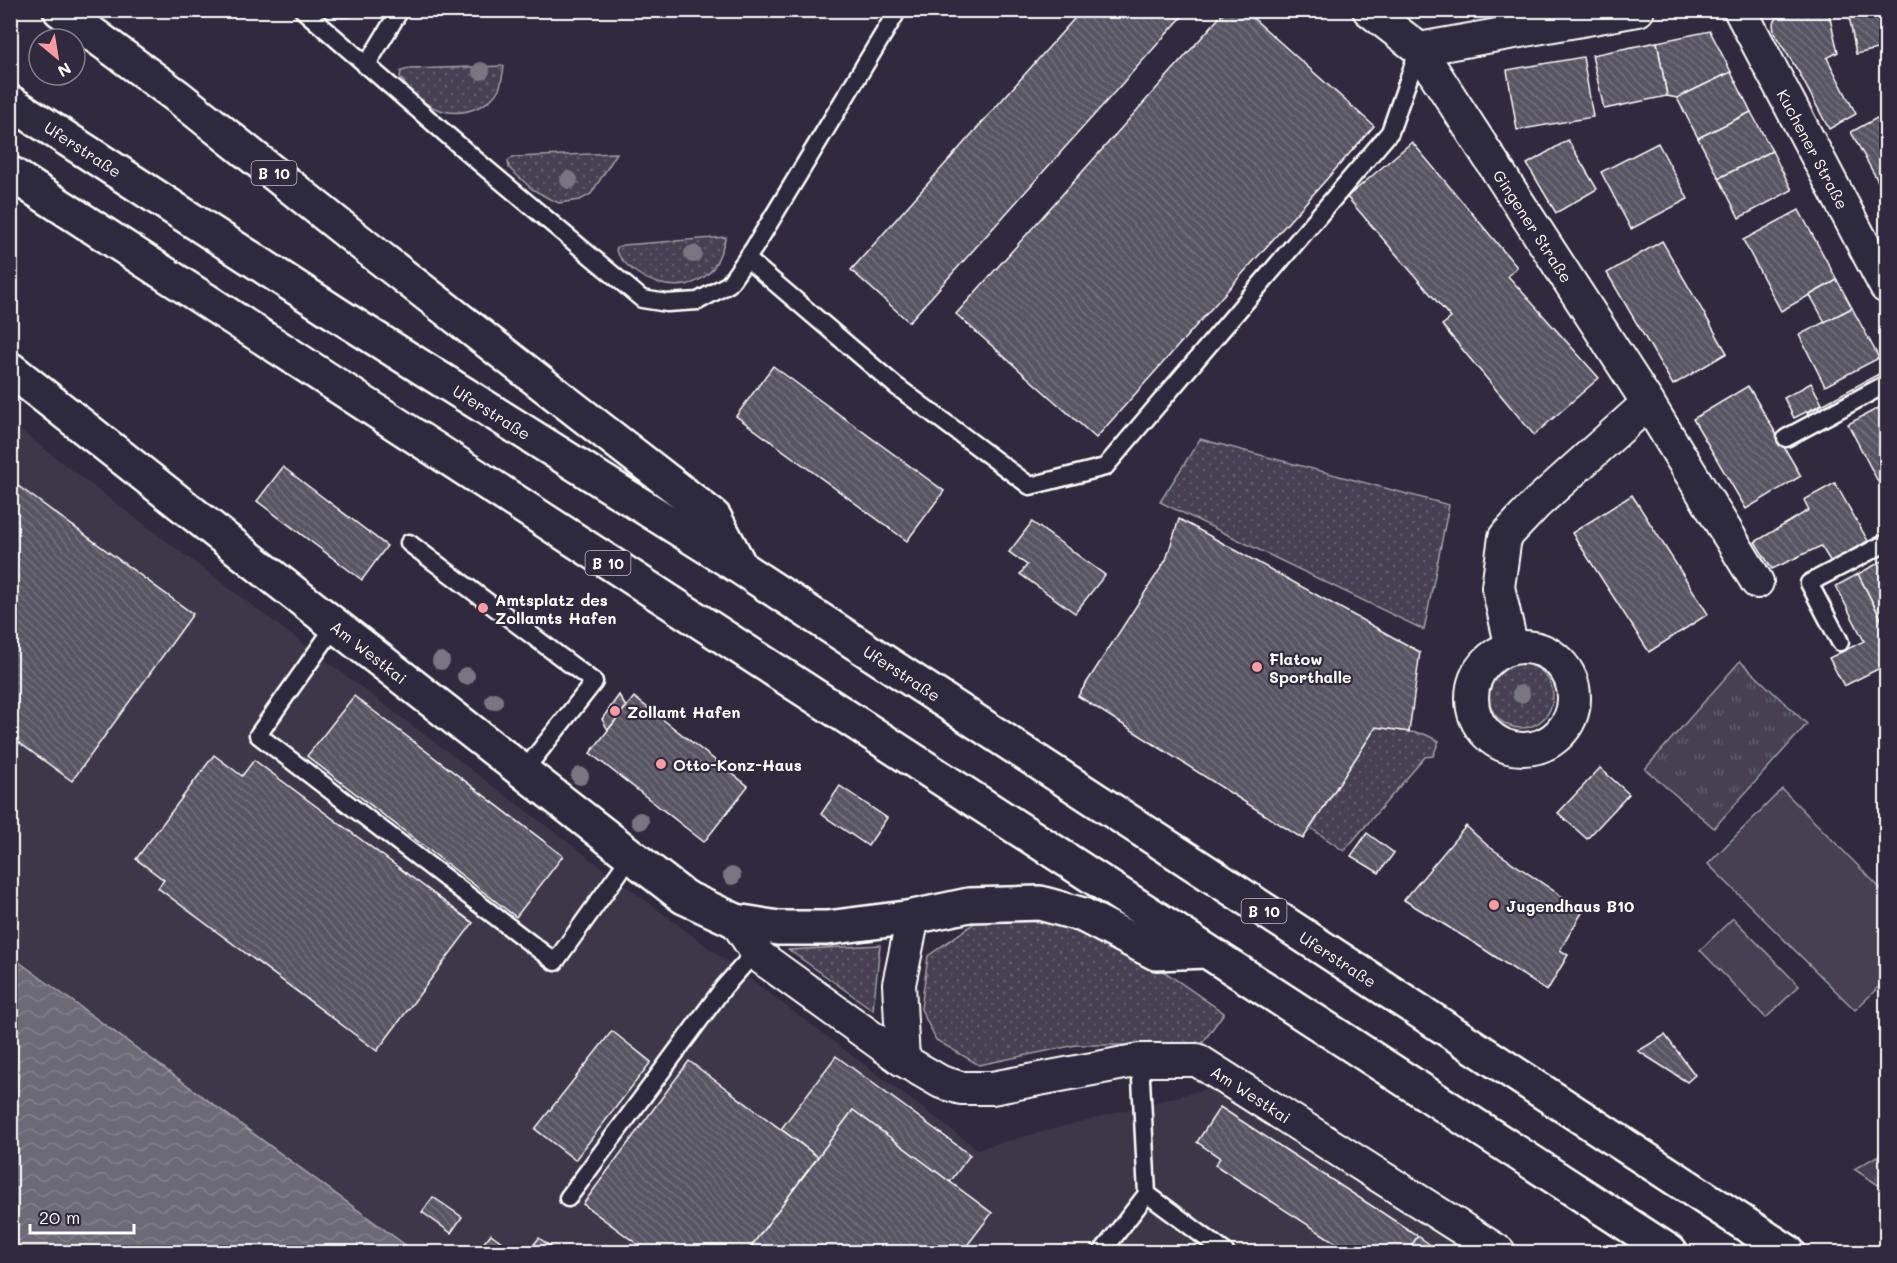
<svg xmlns="http://www.w3.org/2000/svg" width="1897" height="1263" viewBox="0 0 1897 1263" font-family="Mali,sans-serif">
  <style>
    .built { fill: #3c3749 }
    .grass { fill: url(#grass-dots); stroke: #a2a0a8; stroke-width: 1.5 }
    .park { fill: url(#park-tufts); stroke: #a2a0a8; stroke-width: 1.5 }
    .garden { fill: #464152; stroke: #a2a0a8; stroke-width: 1.5 }
    .water { fill: url(#water-waves); stroke: #a7a6ad; stroke-width: 1.5 }
    .building { fill: url(#building-back-hatch); stroke: #fff; stroke-width: 1.5 }
    .lines { fill: none; stroke-linecap: round; stroke-linejoin: round }
    .service-casing { stroke: #fff; stroke-width: 21 }
    .minor-casing { stroke: #fff; stroke-width: 36 }
    .secondary-casing { stroke: #fff; stroke-width: 38 }
    .trunk-casing { stroke: #fff; stroke-width: 38 }
    .service { stroke: #2f2a3d; stroke-width: 16 }
    .minor { stroke: #2f2a3d; stroke-width: 32 }
    .secondary { stroke: #2f2a3d; stroke-width: 33 }
    .trunk { stroke: #2f2a3d; stroke-width: 33 }
    .tree { fill: #797582 }
    .poi-dot { fill: #ff9aa2; stroke: #2f2a3d; stroke-width: 2 }
    .labels { text-anchor: middle; dominant-baseline: central; stroke-width: 4.5; stroke-linejoin: round; paint-order: stroke }
    .shield { fill: #2f2a3d; stroke: #c1bfc5; stroke-width: 1.5 }
    .shield-label { font-size: 15px; font-weight: bold; fill: #fff }
    .street-label { font-size: 16px; fill: #fff; stroke: #2f2a3d }
    .poi-label { font-size: 16px; font-weight: bold; fill: #fff; stroke: #2f2a3d; text-anchor: start }
  </style>
  <defs>
    <pattern id="grass-dots" width="8" height="8" patternUnits="userSpaceOnUse" patternTransform="scale(1.5)"><rect width="8" height="8" fill="#464152"/><path d="M2 2h.1M6 6h.1" fill="none" stroke="#625e6c" stroke-width="1.8" stroke-linecap="round"/></pattern>
    <pattern id="park-tufts" width="24" height="20" patternUnits="userSpaceOnUse" patternTransform="scale(1.5)"><rect width="24" height="20" fill="#464152"/><path d="M3 7l-1-3M5 7V3M7 7l1-3M15 17l-1-3M17 17v-4M19 17l1-3" fill="none" stroke="#625e6c"/></pattern>
    <pattern id="water-waves" width="16" height="10" patternUnits="userSpaceOnUse" patternTransform="scale(1.5)"><rect width="16" height="10" fill="#6d6a77"/><path d="M0 5q4-4 8 0t8 0" fill="none" stroke="#83808b"/></pattern>
    <pattern id="building-back-hatch" width="6" height="6" patternUnits="userSpaceOnUse" patternTransform="scale(1.5)"><rect width="6" height="6" fill="#595564"/><path d="M-1 5l2 2M0 0l6 6M5-1l2 2" fill="none" stroke="#726e7b"/></pattern>
  </defs>
  <rect width="100%" height="100%" fill="#2f2a3d"/>
  <filter id="ink" filterUnits="userSpaceOnUse"><feTurbulence type="fractalNoise" baseFrequency=".0167" numOctaves="2"/><feDisplacementMap in="SourceGraphic" scale="12" xChannelSelector="R" yChannelSelector="G"/><feConvolveMatrix kernelMatrix="1 2 1 2 8 2 1 2 1" color-interpolation-filters="sRGB"/></filter>
  <g filter="url(#ink)">
    <polygon class="built" points="10,422 69,468 977,1149 1252,1077 1530,1252 415,1252 11,956"/>
    <g class="grass">
      <path d="M 362,11 L 363,12 C 347,20 337,19 322,11 Z"/>
      <path d="M 504,66 C 503,73 502,82 499,89 C 495,97 486,104 479,107 C 447,122 417,104 400,77 L 401,71 L 409,69 Z"/>
      <polygon points="617,153 591,194 580,200 559,203 548,198 532,189 509,168 508,161 513,157"/>
      <path d="M 726,237 C 722,248 719,261 711,271 C 683,301 633,281 616,251 L 617,247 L 623,245 Z"/>
      <polygon points="1200,439 1449,505 1424,630 1160,502"/>
      <circle cx="1521" cy="696" r="32"/>
      <polygon points="1376,727 1424,734 1439,741 1433,756 1425,757 1344,851 1311,828"/>
      <polygon points="979,920 1062,922 1146,959 1224,1013 1201,1045 1076,1045 979,1065 936,1040 921,1009 928,956"/>
      <polygon points="880,945 873,1010 789,950"/>
    </g>
    <g class="park">
      <polygon points="1740,661 1807,724 1714,828 1645,769"/>
      <polygon points="1886,1151 1886,1190 1854,1169"/>
    </g>
    <g class="garden">
      <polygon points="1782,789 1886,894 1886,980 1855,1010 1708,864"/>
      <polygon points="1733,918 1799,986 1766,1018 1700,950"/>
    </g>
    <polygon class="water" points="11,956 64,995 415,1252 11,1252"/>
    <g class="building">
      <polygon points="1082,10 1188,10 909,322 851,270"/>
      <polygon points="1226,10 1244,10 1374,126 1096,438 956,314"/>
      <polygon points="1804,10 1828,10 1838,52 1827,58 1856,114 1829,129 1798,71 1774,33 1773,23 1780,15"/>
      <polygon points="1848,10 1886,10 1886,47 1856,54"/>
      <polygon points="1710,31 1731,72 1677,98 1667,96 1657,42"/>
      <polygon points="1657,42 1667,96 1604,109 1592,55"/>
      <polygon points="1583,57 1593,117 1517,130 1507,70"/>
      <polygon points="1731,72 1751,112 1698,138 1677,98"/>
      <polygon points="1751,112 1772,151 1719,178 1698,138"/>
      <polygon points="1886,113 1886,179 1879,183 1851,132"/>
      <polygon points="1568,140 1597,189 1556,213 1527,164"/>
      <polygon points="1412,142 1517,267 1508,276 1599,378 1534,435 1442,325 1451,318 1347,197"/>
      <polygon points="1658,143 1688,199 1631,229 1601,172"/>
      <polygon points="1772,151 1792,190 1739,218 1719,178"/>
      <polygon points="1799,210 1837,280 1781,311 1743,240"/>
      <polygon points="1662,241 1727,353 1673,385 1607,273"/>
      <polygon points="1837,280 1852,308 1825,322 1810,295"/>
      <polygon points="1852,308 1879,358 1825,386 1799,335"/>
      <polygon points="773,366 944,491 907,541 736,416"/>
      <polygon points="1884,371 1886,376 1815,429 1807,413"/>
      <polygon points="1811,383 1822,404 1794,418 1784,398"/>
      <polygon points="1748,386 1801,476 1746,509 1693,419"/>
      <polygon points="1886,404 1886,497 1848,424"/>
      <polygon points="283,467 387,546 362,580 257,501"/>
      <polygon points="10,480 193,614 72,781 10,736"/>
      <polygon points="1835,483 1868,541 1831,562 1821,546 1772,569 1755,542 1809,510 1804,500"/>
      <polygon points="1632,495 1708,614 1649,652 1572,533"/>
      <polygon points="1179,519 1420,652 1409,732 1376,727 1303,839 1078,696 1166,560"/>
      <polygon points="1032,522 1105,575 1075,613 1020,574 1027,565 1009,552"/>
      <polygon points="1886,559 1886,628 1858,574"/>
      <polygon points="1858,574 1886,629 1886,665 1844,686 1829,658 1864,641 1836,586"/>
      <polygon points="619,695 626,707 608,730 602,719"/>
      <polygon points="354,696 563,856 516,917 307,756"/>
      <polygon points="634,697 748,786 704,842 590,753"/>
      <polygon points="214,755 242,776 254,760 473,923 377,1051 158,888 164,880 136,859"/>
      <polygon points="1600,768 1629,794 1587,839 1558,813"/>
      <polygon points="840,786 887,818 868,846 821,814"/>
      <polygon points="1466,826 1488,846 1583,911 1560,950 1568,955 1547,991 1476,944 1404,900"/>
      <polygon points="1367,833 1394,853 1379,873 1351,856"/>
      <polygon points="612,1031 651,1062 575,1160 535,1129"/>
      <polygon points="1665,1035 1695,1075 1687,1082 1638,1051"/>
      <polygon points="836,1056 970,1155 950,1182 853,1110 818,1157 781,1129"/>
      <polygon points="689,1061 818,1157 747,1252 648,1252 583,1204"/>
      <polygon points="1220,1107 1418,1236 1407,1252 1350,1252 1215,1165 1220,1158 1197,1142"/>
      <polygon points="853,1110 992,1213 962,1252 747,1252"/>
      <polygon points="433,1197 462,1217 451,1233 422,1212"/>
      <polygon points="491,1234 515,1252 476,1252"/>
      <polygon points="1418,1236 1440,1252 1407,1252"/>
      <polygon points="539,1238 558,1252 538,1252 532,1247"/>
    </g>
    <g class="lines">
      <g class="service-casing">
        <g id="service">
          <polyline points="303,10 476,160 642,299 667,303 698,301 729,284 754,248 898,10"/>
          <polyline points="366,66 400,10"/>
          <polyline points="747,259 896,386 1030,486 1105,467 1390,132 1419,49"/>
          <polyline points="1786,438 1886,384"/>
          <polyline points="409,543 594,682 523,772"/>
          <polyline points="335,626 258,735 555,962 631,856"/>
          <polyline points="1840,642 1809,583 1886,543"/>
          <polyline points="1140,1060 1147,1194 1225,1252"/>
          <polyline points="568,1198 724,987 756,951"/>
          <polyline points="1102,1252 1147,1194"/>
        </g>
      </g>
      <g class="minor-casing">
        <g id="minor">
          <polyline points="1369,10 1419,49 1638,10"/>
          <polyline points="1740,10 1886,287"/>
          <polyline points="1419,49 1648,403 1757,582"/>
          <circle cx="1523" cy="698" r="51"/>
          <polyline points="1512,648 1498,587 1505,537 1536,504 1648,403"/>
          <polyline points="736,921 759,956 903,1060 941,1082 961,1088 992,1088 1140,1060 1197,1060 1499,1252"/>
          <polyline points="903,1060 899,984 913,917"/>
        </g>
      </g>
      <g class="secondary-casing">
        <polyline id="secondary" points="10,369 281,583 684,897 736,921 778,928 827,928 913,917"/>
      </g>
      <g class="trunk-casing">
        <g id="trunk">
          <polyline points="60,10 177,96 370,250 714,517 740,566"/>
          <polyline points="10,102 343,318 741,568 1788,1252"/>
          <polyline points="10,173 1670,1252"/>
          <polyline points="913,917 969,905 1040,903 1083,915 1156,953 1206,951"/>
        </g>
      </g>
      <use href="#service" class="service"/>
      <use href="#minor" class="minor"/>
      <use href="#secondary" class="secondary"/>
      <use href="#trunk" class="trunk"/>
    </g>
    <g class="tree">
      <circle cx="481" cy="71" r="9"/>
      <circle cx="569" cy="180" r="9"/>
      <circle cx="693" cy="254" r="9"/>
      <circle cx="441" cy="661" r="9"/>
      <circle cx="466" cy="676" r="9"/>
      <circle cx="1521" cy="694" r="9"/>
      <circle cx="494" cy="701" r="9"/>
      <circle cx="580" cy="776" r="9"/>
      <circle cx="640" cy="821" r="9"/>
      <circle cx="732" cy="876" r="9"/>
    </g>
  </g>
  <g class="poi-dot">
    <circle cx="483" cy="608" r="6"/>
    <circle cx="1257" cy="667" r="6"/>
    <circle cx="615" cy="711" r="6"/>
    <circle cx="661" cy="764" r="6"/>
    <circle cx="1494" cy="905" r="6"/>
  </g>
  <g class="labels">
    <g class="shield">
      <rect x="251.5" y="161" width="45" height="24" rx="4.5"/>
      <rect x="585.5" y="551" width="45" height="24" rx="4.5"/>
      <rect x="1241.5" y="899" width="45" height="24" rx="4.5"/>
    </g>
    <g class="shield-label">
      <text x="274" y="173">B 10</text>
      <text x="608" y="563">B 10</text>
      <text x="1264" y="911">B 10</text>
    </g>
    <g class="street-label">
      <text transform="translate(83 149) rotate(33)">Uferstraße</text>
      <text transform="translate(1813 149) rotate(62)">Kuchener Straße</text>
      <text transform="translate(1533 226) rotate(57)">Gingener Straße</text>
      <text transform="translate(492 412) rotate(32)">Uferstraße</text>
      <text transform="translate(369 652) rotate(38)">Am Westkai</text>
      <text transform="translate(902 673) rotate(33)">Uferstraße</text>
      <text transform="translate(1338 959) rotate(33)">Uferstraße</text>
      <text transform="translate(1251 1094) rotate(33)">Am Westkai</text>
    </g>
    <g class="poi-label">
      <text x="495" y="599">Amtsplatz des<tspan x="495" dy="18">Zollamts Hafen</tspan></text>
      <text x="1269" y="658">Flatow<tspan x="1269" dy="18">Sporthalle</tspan></text>
      <text x="627" y="711">Zollamt Hafen</text>
      <text x="673" y="764">Otto-Konz-Haus</text>
      <text x="1506" y="905">Jugendhaus B10</text>
    </g>
  </g>
  <rect width="1897" height="1263" fill="none" stroke="#2f2a3d" stroke-width="36"/>
  <rect x="18" y="18" width="1861" height="1227" fill="none" stroke="#fff" stroke-width="2" filter="url(#ink)"/>
  <g transform="translate(57 57) rotate(150)"><circle r="28" fill="#2f2a3d" stroke="#827f8b" stroke-width="1.5"/>
  <path d="M0-4.5L10 22L0 15L-10 22Z" fill="#ff9aa2"/>
  <text y="-9" font-size="16" font-weight="bold" text-anchor="middle" fill="#ffffff">N</text>
  </g>
  <path d="M30 1224v9h104v-9" fill="none" stroke="#ffffff" stroke-width="3"/>
  <text x="39" y="1224" font-size="18" fill="#ffffff" stroke="#2f2a3d" stroke-width="4.5" paint-order="stroke">20 m</text>
</svg>
